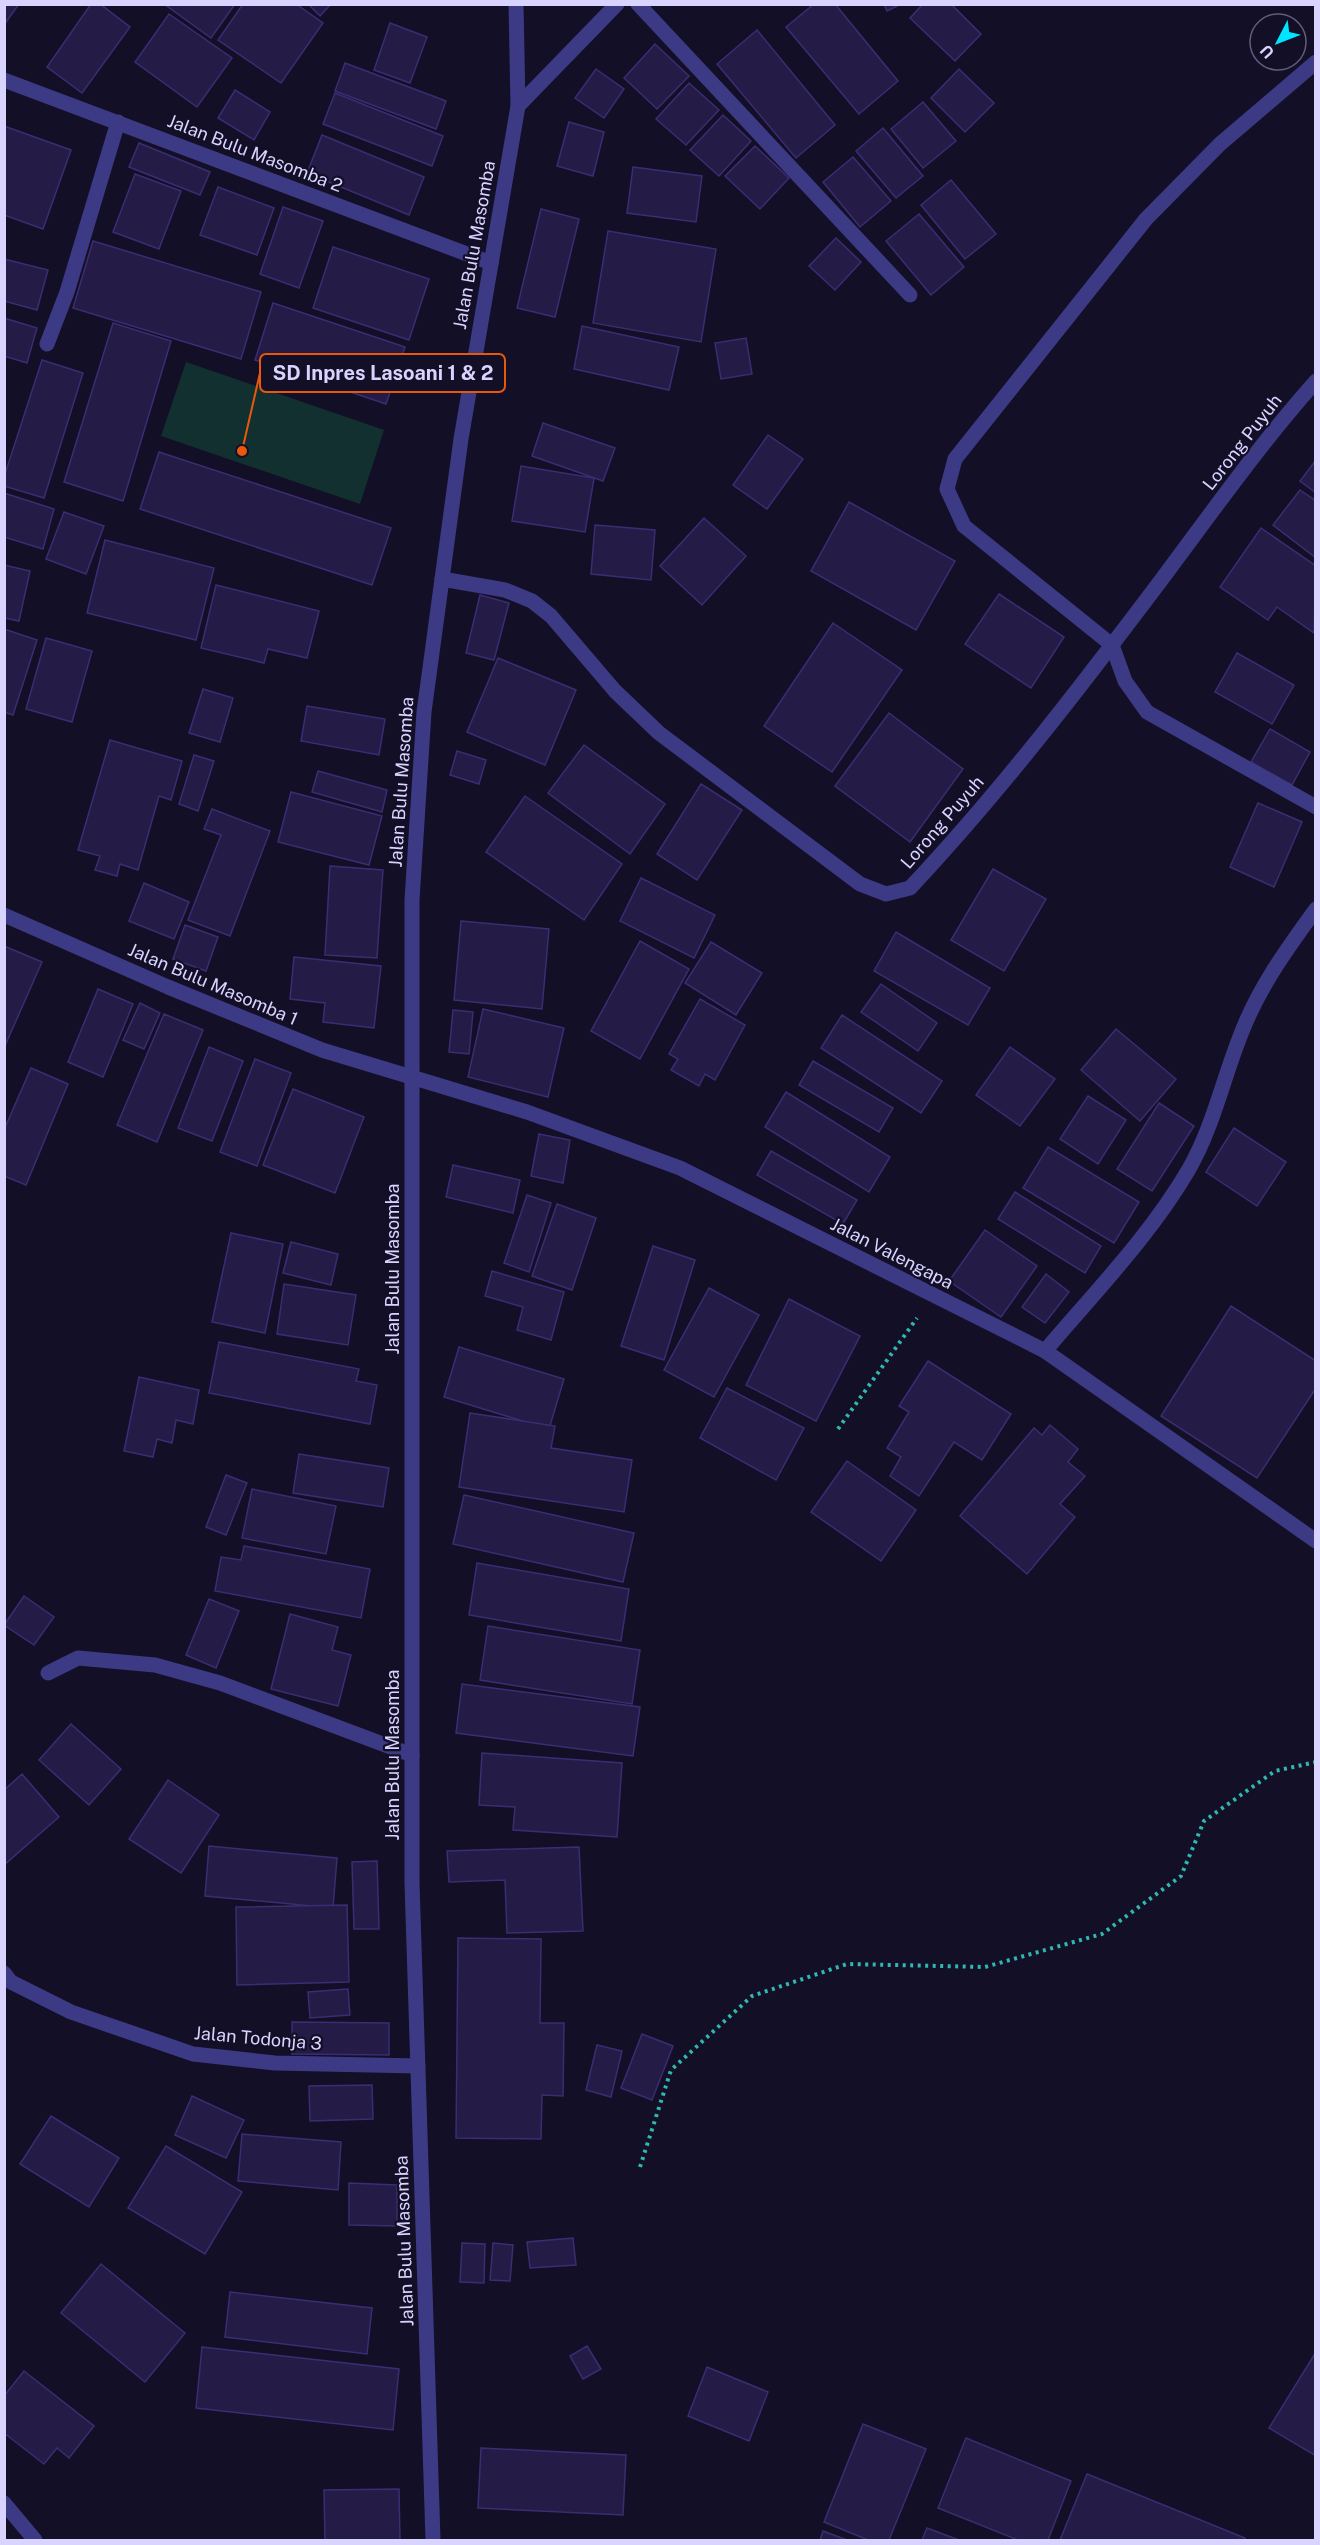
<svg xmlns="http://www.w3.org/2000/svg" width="1320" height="2545" viewBox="0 0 1320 2545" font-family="'Public Sans',sans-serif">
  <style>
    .green { fill: #12302f }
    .building { fill: #241b47; stroke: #3b2d73; stroke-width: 1.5 }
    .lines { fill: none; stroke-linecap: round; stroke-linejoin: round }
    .path { stroke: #2fb8b0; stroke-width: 4; stroke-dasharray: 3 4.5; stroke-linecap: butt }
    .minor { stroke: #3d3a85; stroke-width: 15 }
    .labels { text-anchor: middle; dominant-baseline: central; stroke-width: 4.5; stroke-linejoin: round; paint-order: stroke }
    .street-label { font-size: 18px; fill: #d9d4ff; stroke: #130f26 }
    .leader { fill: none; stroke: #e8590c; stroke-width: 2 }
    .callout-dot { fill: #e8590c; stroke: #130f26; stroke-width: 2 }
    .callout { fill: #130f26; stroke: #e8590c; stroke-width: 2 }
    .callout-label { font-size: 20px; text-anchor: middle; font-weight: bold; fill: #d9d4ff }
  </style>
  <rect width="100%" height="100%" fill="#130f26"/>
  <polygon class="green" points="186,362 384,430 360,504 161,436"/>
  <g class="building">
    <polygon points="4,4 19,4 4,25"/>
    <polygon points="91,4 100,4 130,27 82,93 47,67"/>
    <polygon points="164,4 235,4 211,38"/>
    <polygon points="243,4 296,4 323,23 281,83 218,40"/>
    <polygon points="308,4 331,4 320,16"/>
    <polygon points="814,4 835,4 898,81 859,114 786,27"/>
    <polygon points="884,4 901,4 887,11"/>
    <polygon points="923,4 951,4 981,34 955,61 910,18"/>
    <polygon points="169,14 232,58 197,107 135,62"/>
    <polygon points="390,23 427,37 410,83 374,70"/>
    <polygon points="757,30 835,125 796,158 717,64"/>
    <polygon points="655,44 689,76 657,109 624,78"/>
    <polygon points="345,63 446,101 436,129 335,91"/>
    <polygon points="596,69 624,89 604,118 575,98"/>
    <polygon points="959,69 994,103 965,132 931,98"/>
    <polygon points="689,83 719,110 686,145 656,119"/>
    <polygon points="235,90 270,112 254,140 218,118"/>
    <polygon points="335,93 443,136 432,166 323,124"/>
    <polygon points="923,102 956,141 923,168 891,129"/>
    <polygon points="723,115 751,141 719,176 690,150"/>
    <polygon points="569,122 604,132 593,176 557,166"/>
    <polygon points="4,126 71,150 43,229 4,215"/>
    <polygon points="883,128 923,176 896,198 856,151"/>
    <polygon points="322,135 424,177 409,215 307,173"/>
    <polygon points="139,143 210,172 200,195 129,167"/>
    <polygon points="755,146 789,178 760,209 725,176"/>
    <polygon points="853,157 891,201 860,227 823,182"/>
    <polygon points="633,167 702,176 696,222 627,213"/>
    <polygon points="135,174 181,191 159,249 113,232"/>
    <polygon points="951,180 996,234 965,259 921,205"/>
    <polygon points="218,187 274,208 257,255 200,235"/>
    <polygon points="283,207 323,221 299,288 260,274"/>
    <polygon points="541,209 579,219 555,317 517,308"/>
    <polygon points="919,214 964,267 931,295 886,241"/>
    <polygon points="608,231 716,249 701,342 593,323"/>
    <polygon points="836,238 861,262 835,290 809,266"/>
    <polygon points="93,241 261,292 241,359 73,308"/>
    <polygon points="333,247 429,279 409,340 313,308"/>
    <polygon points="4,259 48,270 37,310 4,301"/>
    <polygon points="273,303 405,347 386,404 255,360"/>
    <polygon points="4,318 37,328 27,363 4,356"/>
    <polygon points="113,323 171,341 123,501 64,482"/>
    <polygon points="582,326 679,347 669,390 574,369"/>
    <polygon points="746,338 752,374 721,379 715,343"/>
    <polygon points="42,360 83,373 44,498 4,486 4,477"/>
    <polygon points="543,423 615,448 603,481 532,456"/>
    <polygon points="768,435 803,459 767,509 733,485"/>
    <polygon points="159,452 391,528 372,585 140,509"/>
    <polygon points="1316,460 1316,493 1300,481"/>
    <polygon points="521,466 594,478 585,532 512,521"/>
    <polygon points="1300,490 1316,501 1316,558 1273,525"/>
    <polygon points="4,493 54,509 43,549 4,537"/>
    <polygon points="849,502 955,561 916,630 811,571"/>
    <polygon points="64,512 104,526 86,574 46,559"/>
    <polygon points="704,518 746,556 702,605 660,566"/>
    <polygon points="595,525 655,530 651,580 591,574"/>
    <polygon points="1261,528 1316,566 1314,633 1277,607 1268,620 1220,587"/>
    <polygon points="105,540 214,568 196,640 87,613"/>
    <polygon points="4,565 30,571 19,621 4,618"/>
    <polygon points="216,585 319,611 307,658 268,649 264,663 201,648"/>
    <polygon points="999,594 1064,637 1031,688 965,644"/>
    <polygon points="480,595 509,603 494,660 466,653"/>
    <polygon points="833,623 902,670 832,772 764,726"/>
    <polygon points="4,629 37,640 13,715 4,712"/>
    <polygon points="46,638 92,651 72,722 26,709"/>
    <polygon points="1237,653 1294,685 1272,724 1215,692"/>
    <polygon points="498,658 576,690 545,765 467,732"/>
    <polygon points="203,689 233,698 220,742 189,733"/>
    <polygon points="307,706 385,719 379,755 301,741"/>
    <polygon points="889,713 963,769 910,842 835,786"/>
    <polygon points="1270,729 1310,752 1292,785 1251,762"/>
    <polygon points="110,740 182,761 171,800 159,796 138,870 120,864 117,876 95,870 100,856 78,850"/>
    <polygon points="584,745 665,804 630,854 548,793"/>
    <polygon points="457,751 486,760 479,784 450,775"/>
    <polygon points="194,755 214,761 198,811 179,804"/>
    <polygon points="318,771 387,790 382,812 312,792"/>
    <polygon points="701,784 742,810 697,880 657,854"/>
    <polygon points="291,792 382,816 369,865 278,842"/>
    <polygon points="525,796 622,864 584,920 486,852"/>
    <polygon points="1258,803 1302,822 1274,887 1230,867"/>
    <polygon points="212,809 270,831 230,936 188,920 221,835 204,829"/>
    <polygon points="330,866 383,870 377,958 325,955"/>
    <polygon points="993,869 1046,899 1004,971 951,940"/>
    <polygon points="641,878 715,915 694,958 620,921"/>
    <polygon points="144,883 189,902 174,939 129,921"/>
    <polygon points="461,921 549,929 542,1009 454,1000"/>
    <polygon points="185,925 218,937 206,971 173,959"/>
    <polygon points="896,932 990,988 968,1025 874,971"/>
    <polygon points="640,941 689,969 640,1059 591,1031"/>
    <polygon points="711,942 762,973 736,1015 685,983"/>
    <polygon points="4,946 42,962 4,1048"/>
    <polygon points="294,957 381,966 374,1028 323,1022 325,1003 290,999"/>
    <polygon points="881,984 937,1023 918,1051 861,1012"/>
    <polygon points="98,989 133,1004 103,1077 68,1062"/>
    <polygon points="700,999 745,1025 715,1080 705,1074 699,1086 671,1070 678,1059 669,1054"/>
    <polygon points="140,1003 160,1013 144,1049 123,1040"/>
    <polygon points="483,1009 564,1028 548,1097 468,1077"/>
    <polygon points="453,1010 473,1012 469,1054 449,1052"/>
    <polygon points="164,1014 203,1030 157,1142 117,1125"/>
    <polygon points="842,1015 942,1081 921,1113 821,1048"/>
    <polygon points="1116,1029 1176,1079 1140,1121 1081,1070"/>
    <polygon points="209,1047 243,1061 212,1141 178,1128"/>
    <polygon points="1010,1047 1055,1079 1020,1126 976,1095"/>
    <polygon points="255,1059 291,1073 257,1166 220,1152"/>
    <polygon points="813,1061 893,1108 879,1132 799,1085"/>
    <polygon points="31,1068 68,1084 26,1185 4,1176 4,1130"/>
    <polygon points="293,1089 364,1117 335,1193 263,1165"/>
    <polygon points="786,1092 890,1157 869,1192 765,1127"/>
    <polygon points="1088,1096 1126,1120 1098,1164 1060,1139"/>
    <polygon points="1159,1103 1194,1126 1152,1191 1117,1169"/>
    <polygon points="1234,1128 1286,1162 1257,1206 1206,1172"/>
    <polygon points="539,1134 570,1140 563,1183 531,1176"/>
    <polygon points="1048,1147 1139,1202 1114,1243 1023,1188"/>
    <polygon points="771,1151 857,1200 843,1224 757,1175"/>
    <polygon points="453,1165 520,1180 513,1213 446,1197"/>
    <polygon points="1015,1192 1101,1246 1085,1273 998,1219"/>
    <polygon points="527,1195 551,1203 529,1272 504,1263"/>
    <polygon points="557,1204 596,1218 572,1290 532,1276"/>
    <polygon points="985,1230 1037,1266 1001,1317 949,1281"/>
    <polygon points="231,1233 283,1244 265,1333 212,1322"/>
    <polygon points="291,1242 338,1254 331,1285 283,1273"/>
    <polygon points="653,1246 695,1260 664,1360 621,1346"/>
    <polygon points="492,1271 564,1292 551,1340 517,1330 523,1307 485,1296"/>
    <polygon points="1046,1274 1069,1292 1045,1323 1022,1307"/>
    <polygon points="284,1284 356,1295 348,1345 277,1334"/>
    <polygon points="709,1288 759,1315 714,1397 664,1370"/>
    <polygon points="789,1299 860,1336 816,1421 746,1385"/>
    <polygon points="1231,1306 1316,1361 1316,1388 1257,1478 1161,1416"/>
    <polygon points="219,1342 359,1369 356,1381 377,1385 370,1424 209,1393"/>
    <polygon points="459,1347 564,1379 549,1429 444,1397"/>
    <polygon points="928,1361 1011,1414 982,1460 954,1442 919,1496 890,1476 901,1457 887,1448 909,1412 899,1406"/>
    <polygon points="139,1377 199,1390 193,1424 176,1420 172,1443 157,1439 153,1457 124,1451"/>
    <polygon points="727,1388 804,1428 776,1480 700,1438"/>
    <polygon points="470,1413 555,1426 551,1448 632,1460 624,1512 459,1487"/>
    <polygon points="1050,1425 1078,1449 1068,1462 1085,1476 1060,1504 1075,1517 1027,1574 960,1516 1034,1428 1042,1435"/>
    <polygon points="299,1454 389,1468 383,1507 293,1493"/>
    <polygon points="847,1461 916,1510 881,1561 811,1512"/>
    <polygon points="226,1475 247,1483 226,1535 206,1527"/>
    <polygon points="252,1489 336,1506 326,1554 242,1538"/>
    <polygon points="464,1495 634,1533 623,1582 453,1544"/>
    <polygon points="244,1546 370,1569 361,1618 215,1591 221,1557 241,1560"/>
    <polygon points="477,1563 629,1589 621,1641 469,1615"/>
    <polygon points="24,1596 54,1617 34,1645 4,1625"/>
    <polygon points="209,1599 239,1611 216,1668 186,1655"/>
    <polygon points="290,1614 338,1627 332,1650 351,1655 338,1706 271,1689"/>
    <polygon points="488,1626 640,1650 632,1704 480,1680"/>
    <polygon points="462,1684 640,1707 633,1756 456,1733"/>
    <polygon points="71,1724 121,1769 89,1805 39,1760"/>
    <polygon points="482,1753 622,1763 617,1837 513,1830 515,1807 479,1805"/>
    <polygon points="22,1774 59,1817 4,1865 4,1790"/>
    <polygon points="168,1780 219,1815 181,1873 129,1839"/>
    <polygon points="209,1846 337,1858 333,1908 205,1896"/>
    <polygon points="579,1847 583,1931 507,1933 505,1880 449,1882 447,1851"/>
    <polygon points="377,1861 379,1929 354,1929 352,1862"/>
    <polygon points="347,1905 349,1982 237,1985 236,1907"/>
    <polygon points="458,1938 541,1939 540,2023 564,2023 563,2096 542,2095 541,2139 456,2138"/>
    <polygon points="348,1989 350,2015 310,2018 308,1992"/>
    <polygon points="292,2022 389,2023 389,2055 292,2054"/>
    <polygon points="642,2034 673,2046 652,2100 621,2088"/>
    <polygon points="597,2045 622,2051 611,2097 586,2090"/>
    <polygon points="372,2085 373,2119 310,2121 309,2086"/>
    <polygon points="192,2096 244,2120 226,2158 175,2135"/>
    <polygon points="51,2116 119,2158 89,2207 20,2164"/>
    <polygon points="242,2134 341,2142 338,2190 238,2181"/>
    <polygon points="166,2146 242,2192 205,2254 128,2208"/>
    <polygon points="349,2183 397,2185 397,2226 349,2225"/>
    <polygon points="573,2238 576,2265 530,2268 527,2242"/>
    <polygon points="462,2243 485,2244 484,2283 460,2282"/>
    <polygon points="493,2243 513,2245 510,2281 490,2280"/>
    <polygon points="101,2264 185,2333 145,2382 61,2313"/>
    <polygon points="230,2292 372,2308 367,2354 225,2337"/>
    <polygon points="587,2346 601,2369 583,2379 570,2356"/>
    <polygon points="202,2347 399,2369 393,2430 196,2408"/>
    <polygon points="1316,2352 1316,2456 1269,2428"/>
    <polygon points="707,2367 768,2392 749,2441 688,2416"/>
    <polygon points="24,2371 94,2426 69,2458 57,2448 44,2464 4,2433 4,2396"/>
    <polygon points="863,2424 926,2449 889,2540 868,2540 824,2522"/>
    <polygon points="966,2438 1071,2481 1048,2540 1018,2540 938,2508"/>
    <polygon points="481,2448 626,2455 623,2515 478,2508"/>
    <polygon points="1087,2474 1245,2538 1243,2540 1060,2540"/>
    <polygon points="399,2489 400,2540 325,2540 324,2490"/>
    <polygon points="927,2528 959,2540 922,2540"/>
    <polygon points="823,2531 847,2540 820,2540"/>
  </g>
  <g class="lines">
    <g class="path">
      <polyline points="838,1429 917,1318"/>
      <polyline points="640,2167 671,2070 752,1996 847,1964 985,1967 1102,1934 1181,1876 1204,1821 1275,1771 1316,1762"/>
    </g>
    <g class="minor">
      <polyline points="638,4 910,295"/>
      <polyline points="1316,62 1220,144 1146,219 955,459 947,489 964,526 1112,645 1125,681 1147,712 1316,807"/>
      <polyline points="4,80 491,263"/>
      <polyline points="518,106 617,4"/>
      <polyline points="47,344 67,292 118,122"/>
      <path d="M 442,579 L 505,590 L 532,601 L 551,616 L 615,691 L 659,733 L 860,884 L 886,894 L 910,888 C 1001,791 1082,685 1162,579 C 1212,512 1260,444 1316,381"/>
      <polyline points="4,915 168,987 322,1050 527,1112 680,1168 1045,1351 1316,1541"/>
      <path d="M 1045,1351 C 1094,1293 1150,1236 1189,1169 C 1213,1127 1223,1079 1241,1034 C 1259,987 1287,949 1316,909"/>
      <polyline points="48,1673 78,1658 155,1665 220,1683 412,1755"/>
      <polyline points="4,1973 11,1982 71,2012 193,2054 275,2063 418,2066"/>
      <polyline points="4,2503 35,2540"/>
      <polyline points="433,2540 412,1883 412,900 424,712 461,439 518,106 516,4"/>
    </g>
  </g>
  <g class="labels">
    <g class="street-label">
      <text transform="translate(255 153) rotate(21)">Jalan Bulu Masomba 2</text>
      <text transform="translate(474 245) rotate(-80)">Jalan Bulu Masomba</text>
      <text transform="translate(1242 442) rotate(-52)">Lorong Puyuh</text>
      <text transform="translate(401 782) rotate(-86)">Jalan Bulu Masomba</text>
      <text transform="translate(942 822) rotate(-49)">Lorong Puyuh</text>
      <text transform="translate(213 984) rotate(23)">Jalan Bulu Masomba 1</text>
      <text transform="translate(892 1253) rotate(27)">Jalan Valengapa</text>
      <text transform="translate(392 1269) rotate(-90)">Jalan Bulu Masomba</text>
      <text transform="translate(392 1755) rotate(-90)">Jalan Bulu Masomba</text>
      <text transform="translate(258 2038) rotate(5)">Jalan Todonja 3</text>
      <text transform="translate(404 2241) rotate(-92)">Jalan Bulu Masomba</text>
    </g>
  </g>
  <path class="leader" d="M242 451L260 373"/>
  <circle class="callout-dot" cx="242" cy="451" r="6"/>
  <rect class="callout" x="260" y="354" width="245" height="38" rx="6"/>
  <g class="callout-label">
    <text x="383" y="380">SD Inpres Lasoani 1 &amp; 2</text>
  </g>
  <rect width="1320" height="2545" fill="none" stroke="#d9d4ff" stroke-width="12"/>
  <g transform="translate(1278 42) rotate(228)"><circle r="28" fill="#130f26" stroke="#625e7d" stroke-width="1.5"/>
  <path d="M0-4.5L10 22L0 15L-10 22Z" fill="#00e5ff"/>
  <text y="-9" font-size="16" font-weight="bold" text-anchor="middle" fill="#d9d4ff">U</text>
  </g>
</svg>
